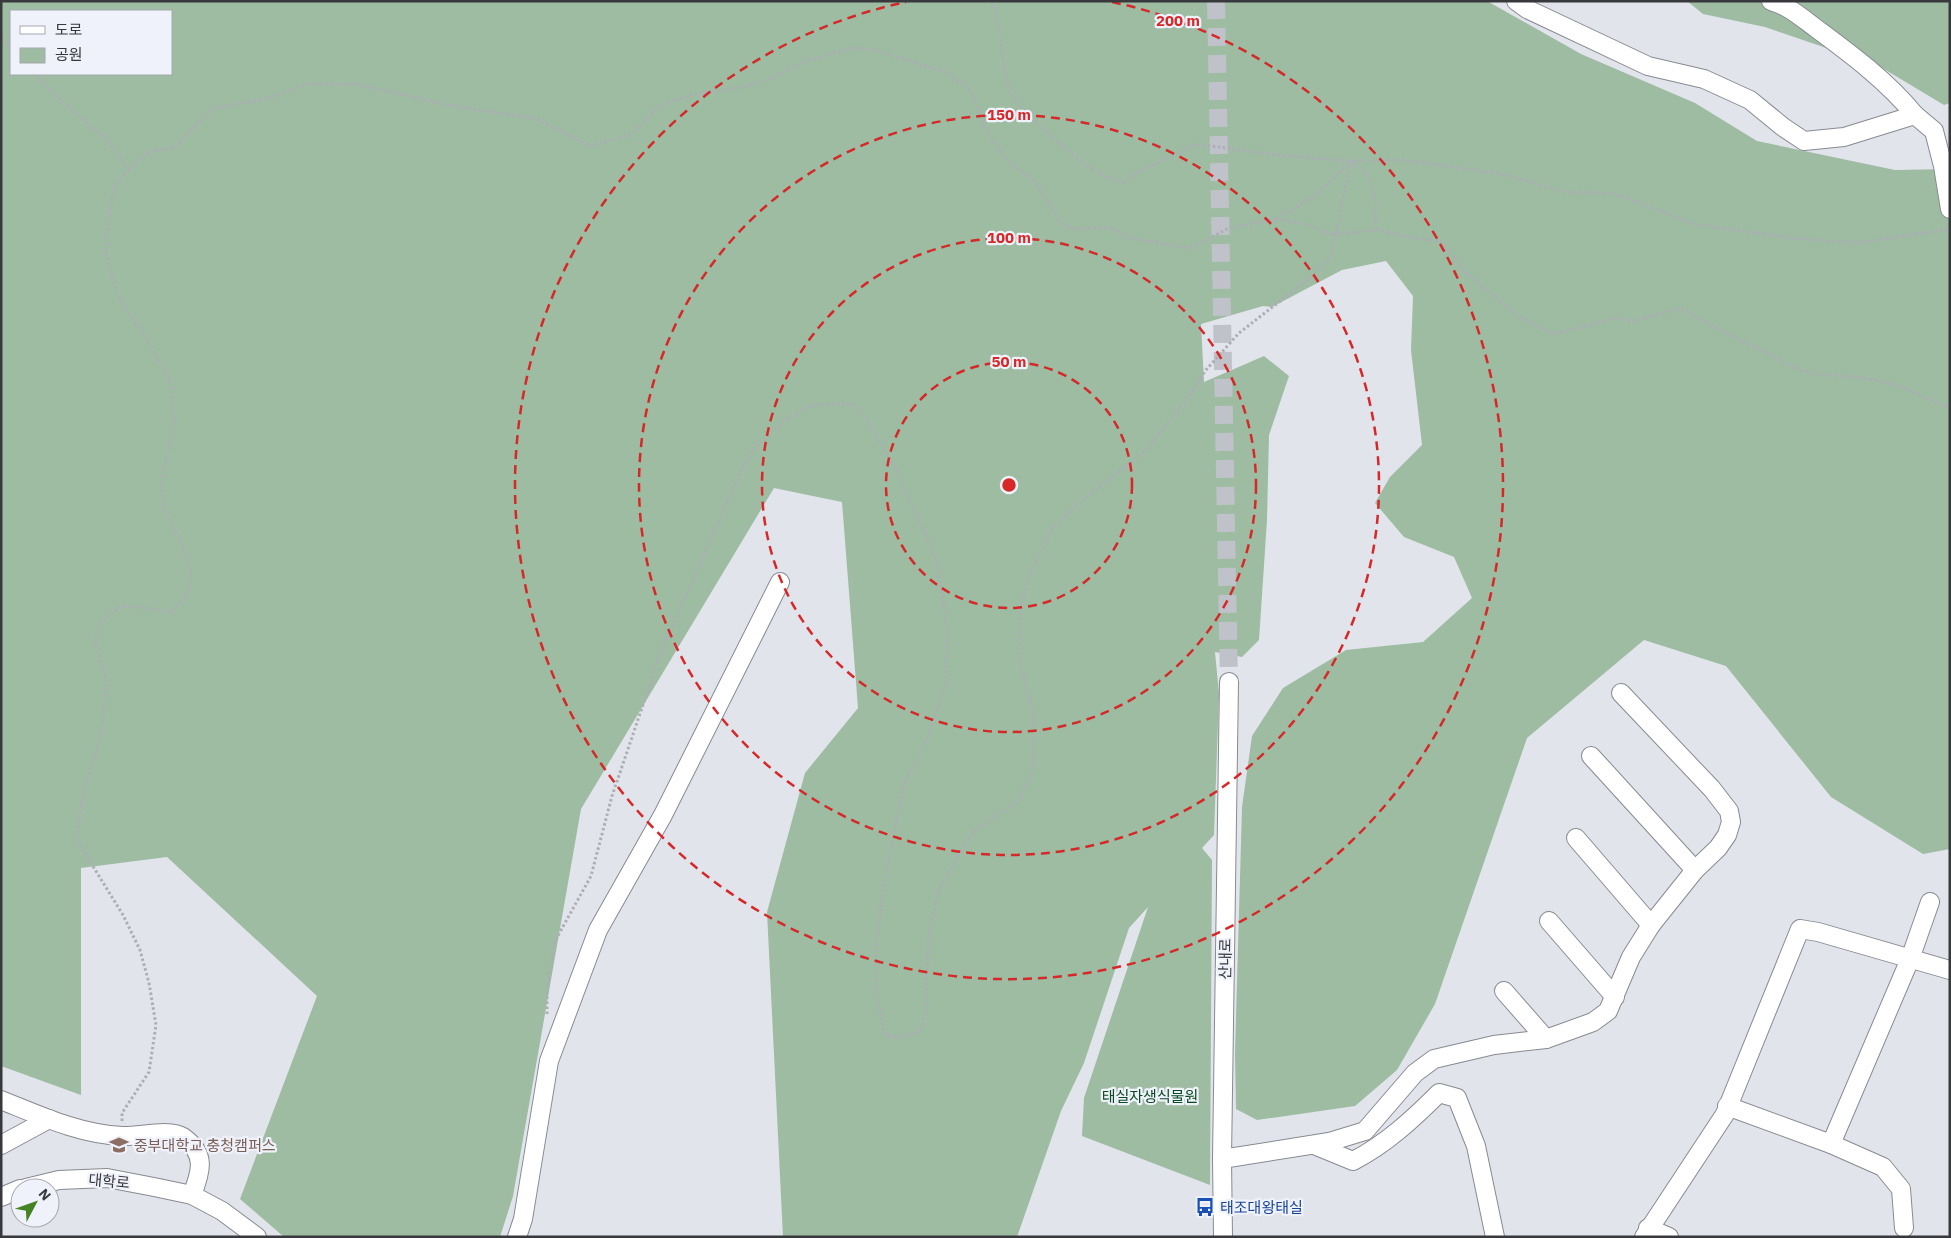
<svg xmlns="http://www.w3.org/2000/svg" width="1951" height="1238" viewBox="0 0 1951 1238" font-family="'IBM Plex Sans','Noto Sans KR',sans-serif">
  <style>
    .green { fill: #9dbca2; fill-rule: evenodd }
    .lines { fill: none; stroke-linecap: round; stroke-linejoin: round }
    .minor-tunnel { stroke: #c0c2c9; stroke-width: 18; stroke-dasharray: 18 9; stroke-linecap: butt }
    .minor-casing { stroke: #888a92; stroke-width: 20 }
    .path { stroke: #acaeb5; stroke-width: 3; stroke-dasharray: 2.5 2.5; stroke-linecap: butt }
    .minor { stroke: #fff; stroke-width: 18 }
    .ring { fill: none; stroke: #d62828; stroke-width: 2.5; stroke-dasharray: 9 6 }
    .labels { text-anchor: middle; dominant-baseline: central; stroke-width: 4.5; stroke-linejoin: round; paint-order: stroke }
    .street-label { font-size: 15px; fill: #38393d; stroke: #eff2fa }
    .park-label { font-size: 15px; fill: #0b4920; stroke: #eff2fa }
    .education-label { font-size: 15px; fill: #785e54; stroke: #eff2fa; text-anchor: start }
    .transit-label { font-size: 15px; fill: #164399; stroke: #eff2fa; text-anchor: start }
    .centre { fill: #d62828; stroke: #eff2fa; stroke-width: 2.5 }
    .ring-label { font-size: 15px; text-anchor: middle; font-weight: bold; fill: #d62828; stroke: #eff2fa; stroke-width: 4.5; stroke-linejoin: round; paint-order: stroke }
  </style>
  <rect width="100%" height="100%" fill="#e2e4ec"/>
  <g class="green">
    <path d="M 1,1 L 1487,1 L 1581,54 L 1695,103 L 1757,141 L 1895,170 L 1950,169 L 1950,849 L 1923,854 L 1831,797 L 1726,666 L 1644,640 L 1527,738 L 1435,1004 L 1397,1070 L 1355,1106 L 1257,1120 L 1236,1109 L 1235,1053 L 1242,807 L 1252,736 L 1283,688 L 1346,650 L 1423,642 L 1472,598 L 1454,557 L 1404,537 L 1375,503 L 1390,477 L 1422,445 L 1411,350 L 1413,296 L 1386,261 L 1342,270 L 1272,307 L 1263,306 L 1201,324 L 1204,382 L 1264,356 L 1289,376 L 1269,435 L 1267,520 L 1259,640 L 1242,657 L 1215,652 L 1219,694 L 1214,835 L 1202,848 L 1212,860 L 1210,1185 L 1082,1136 L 1084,1098 L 1148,907 L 1129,928 L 1084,1063 L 1061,1111 L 1017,1237 L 783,1237 L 767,912 L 805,773 L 858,708 L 842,502 L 774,488 L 581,809 L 513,1196 L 500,1237 L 284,1237 L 240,1199 L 317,996 L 167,857 L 81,868 L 81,1095 L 1,1066 ZM 11,11 L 171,11 L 171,74 L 11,74 Z"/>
    <polygon points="1687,1 1950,1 1950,103 1944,105 1879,66 1765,27 1703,14"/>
  </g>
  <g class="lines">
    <polyline class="minor-tunnel" points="1216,1 1229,682"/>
    <g class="minor-casing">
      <g id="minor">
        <polyline points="1516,1 1527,9 1648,66 1704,79 1750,100 1783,127 1804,141 1844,137 1915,115 1934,131 1943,166 1950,209"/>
        <path d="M 1771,1 C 1789,6 1802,18 1817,29 C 1852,55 1887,81 1915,115"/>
        <polyline points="1591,756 1695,870"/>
        <polyline points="1576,838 1651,925"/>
        <polyline points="1549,921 1615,997"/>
        <polyline points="1504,991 1546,1039"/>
        <path d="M 1,1100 C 41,1116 79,1134 122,1136 C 139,1137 169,1128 183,1137 C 207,1154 201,1172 192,1195"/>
        <polyline points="1727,1106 1831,1144 1883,1167 1901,1189 1904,1228"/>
        <polyline points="1831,1144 1910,959 1930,902"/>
        <polyline points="1,1145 49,1119"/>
        <path d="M 1314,1145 L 1353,1161 C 1386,1144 1413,1119 1439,1093 L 1457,1098 L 1476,1146 L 1495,1237"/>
        <polyline points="1222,1159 1329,1142 1365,1131 1415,1073 1434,1059 1494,1045 1546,1039 1593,1022 1608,1011 1631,957 1651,925 1695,870 1718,848 1727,835 1731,822 1729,811 1712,789 1621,693"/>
        <polyline points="26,1188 59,1180 107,1178 154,1187 192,1195 222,1211 257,1237"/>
        <polyline points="1,1197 20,1189"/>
        <polyline points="1648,1228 1669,1237"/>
        <polyline points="517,1237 523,1219 549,1061 598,930 663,815 780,582"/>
        <polyline points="1223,1237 1222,1159 1229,682"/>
        <polyline points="1644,1237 1725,1114 1800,929 1818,932 1950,970"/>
      </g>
    </g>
    <g class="path">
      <path d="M 991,1 C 1003,27 1001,62 1010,90 C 1017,110 1079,162 1098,173 C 1106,177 1115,180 1123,183 L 1136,173 L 1197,144 L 1284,156 L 1351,161 L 1406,160 L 1507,175 L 1564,192 L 1613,193 L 1694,224 L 1791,238 L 1858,243 L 1950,229"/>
      <polyline points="1,37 11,48"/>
      <polyline points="34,74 56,96 109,142 128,170 150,151 174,148 212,109 269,98 310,83 361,85 448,105 538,119 590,146 630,135 660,105 696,94 743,87 771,78 807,61 851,48 871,49 945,72 969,88 987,133 1007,160 1036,183 1061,223 1073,229 1112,228 1129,238 1191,248 1227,229 1275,219 1310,225 1327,233 1336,234 1377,230 1424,240 1439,240 1466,273 1514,313 1534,325 1555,334 1616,318 1634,321 1681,308 1733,337 1772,355 1791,367 1811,373 1870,379 1896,385 1950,408"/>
      <path d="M 1352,161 C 1363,169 1375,181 1373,196 L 1377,203 L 1374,212 L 1377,230"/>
      <polyline points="1275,219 1312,198 1351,161"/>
      <polyline points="547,1014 547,993 555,941 591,876 612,796 662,649 742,469 757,445 783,421 812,405 854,404 873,429 896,470 937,561 947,629 946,686 927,739 903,786 883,889 876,946 876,991 884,1032 886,1035 901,1038 920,1031 927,1009 926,982 929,934 939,889 967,840 977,829 1017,802 1034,770 1033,713 1020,661 1021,607 1028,579 1038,556 1052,529 1077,504 1143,453 1191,394 1205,371 1239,333 1315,274 1331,255 1351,161"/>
      <polyline points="122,1121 122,1113 149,1072 156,1025 149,983 140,950 123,915 78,842 78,824 84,791 100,739 107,686 95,639 101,622 119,607 132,606 170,612 183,599 189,588 191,572 181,541 164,510 161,481 175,423 169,378 139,327 125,310 113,280 106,254 106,235 114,187 128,170"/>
    </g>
    <use href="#minor" class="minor"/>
  </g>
  <g class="ring">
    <circle cx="1009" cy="485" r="123"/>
    <circle cx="1009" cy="485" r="247"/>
    <circle cx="1009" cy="485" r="370"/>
    <path d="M1112 2A494 494 0 1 1 906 2"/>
  </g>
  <defs>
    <g id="university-bare" transform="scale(1.5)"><path d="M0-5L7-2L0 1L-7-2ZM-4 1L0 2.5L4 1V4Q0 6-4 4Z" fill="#8d6e63" stroke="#eff2fa" stroke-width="2.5" paint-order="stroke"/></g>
    <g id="bus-bare" transform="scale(1.5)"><path d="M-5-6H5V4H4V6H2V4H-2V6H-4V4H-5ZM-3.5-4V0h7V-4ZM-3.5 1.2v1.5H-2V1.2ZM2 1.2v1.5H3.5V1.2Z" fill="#1a4fb4" stroke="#eff2fa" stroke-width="2.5" paint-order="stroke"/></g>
  </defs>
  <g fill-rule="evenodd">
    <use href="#university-bare" x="119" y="1145"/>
    <use href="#bus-bare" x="1205" y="1207"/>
  </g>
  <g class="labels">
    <g class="street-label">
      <text transform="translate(1225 959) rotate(-89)">산내로</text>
      <text transform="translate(109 1181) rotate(5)">대학로</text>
    </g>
    <g class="park-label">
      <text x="1150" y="1096">태실자생식물원</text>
    </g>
    <g class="education-label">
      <text x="134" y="1145">중부대학교 충청캠퍼스</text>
    </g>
    <g class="transit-label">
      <text x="1220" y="1207">태조대왕태실</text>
    </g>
  </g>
  <circle cx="1009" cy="485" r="8" class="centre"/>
  <g class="ring-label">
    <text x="1178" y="26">200 m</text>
    <text x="1009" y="120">150 m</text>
    <text x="1009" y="243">100 m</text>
    <text x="1009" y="367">50 m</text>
  </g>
  <rect width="1951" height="1238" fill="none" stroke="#38393d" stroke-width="5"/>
  <rect x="10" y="10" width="162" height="65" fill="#eff2fa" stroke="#a6a8ae"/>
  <rect x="20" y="26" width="25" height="8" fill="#ffffff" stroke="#a6a8ae"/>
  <text x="55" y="35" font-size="15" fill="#38393d">도로</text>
  <rect x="20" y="48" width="25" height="15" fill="#9dbca2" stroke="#a6a8ae"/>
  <text x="55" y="60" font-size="15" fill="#38393d">공원</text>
  <g transform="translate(35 1203) rotate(49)"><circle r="24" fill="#eff2fa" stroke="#a6a8ae"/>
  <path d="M0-4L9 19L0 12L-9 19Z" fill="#458322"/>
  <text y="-8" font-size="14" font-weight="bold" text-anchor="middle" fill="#38393d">N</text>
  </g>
</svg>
